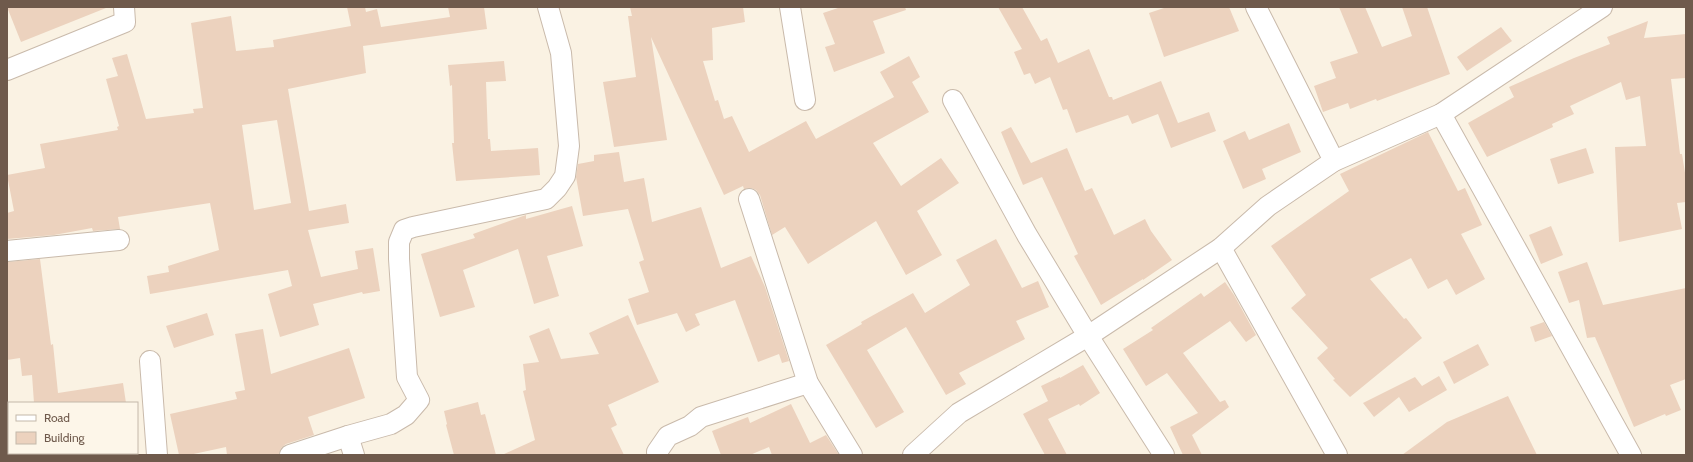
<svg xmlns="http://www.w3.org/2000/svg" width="1693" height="462" viewBox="0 0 1693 462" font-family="Cabin,sans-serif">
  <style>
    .building { fill: #ecd2be; fill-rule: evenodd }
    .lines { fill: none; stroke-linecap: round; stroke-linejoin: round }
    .street-casing { stroke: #c9baab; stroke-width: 22 }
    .street { stroke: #fff; stroke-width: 20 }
  </style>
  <rect width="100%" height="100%" fill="#faf2e3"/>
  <g class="building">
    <polygon points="7,7 106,7 106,8 21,42"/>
    <path d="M 347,7 L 365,7 L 366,12 L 377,9 L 381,27 L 450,17 L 448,7 L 484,7 L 487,29 L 363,46 L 366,73 L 288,89 L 309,211 L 346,204 L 349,223 L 308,230 L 321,277 L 358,269 L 355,251 L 373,248 L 380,291 L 363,294 L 362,292 L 313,304 L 319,325 L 280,337 L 268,294 L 292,286 L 288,270 L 150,294 L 147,276 L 169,272 L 168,266 L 219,250 L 210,203 L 118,217 L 120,229 L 93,231 L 92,228 L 54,235 L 7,239 L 7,213 L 14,211 L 7,175 L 45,168 L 40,144 L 118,130 L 117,127 L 119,126 L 106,79 L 118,76 L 112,58 L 127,54 L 146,119 L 194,113 L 193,109 L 203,108 L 191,23 L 231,16 L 236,51 L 274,47 L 273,40 L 351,26 ZM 277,120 L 291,203 L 254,210 L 242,125 Z"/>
    <polygon points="630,7 743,7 745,22 712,28 713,60 703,61 715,101 718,100 724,119 732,116 749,152 806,121 816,139 894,97 880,72 909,56 920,77 912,82 929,112 873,143 901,186 941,158 959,183 917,211 942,255 906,275 876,221 808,264 785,227 772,235 760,195 756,190 751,188 744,189 743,186 724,195 651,37 667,140 614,147 603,82 636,77 628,16 632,16"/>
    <polygon points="841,7 905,7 906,10 873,21 885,53 834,72 825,47 835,44 823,13"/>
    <polygon points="998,7 1022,7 1041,41 1047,38 1058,63 1089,49 1109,97 1112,97 1113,100 1161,81 1178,123 1209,112 1216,131 1171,148 1158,114 1132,124 1128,115 1076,133 1067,109 1063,110 1050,77 1035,84 1030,73 1024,75 1014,52 1022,49"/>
    <polygon points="1167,7 1229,7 1239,31 1164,57 1149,13"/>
    <polygon points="1339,7 1365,7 1382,47 1412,36 1402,7 1427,7 1450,74 1377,101 1376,99 1350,109 1348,103 1323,112 1314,86 1336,78 1330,62 1358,53"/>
    <polygon points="1648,21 1644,38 1686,34 1686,78 1671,79 1680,154 1682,154 1686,179 1686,202 1677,203 1682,229 1619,242 1615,147 1646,146 1640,96 1626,100 1621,82 1570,106 1574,114 1552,124 1553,127 1487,157 1468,123 1514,97 1509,87 1574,58 1610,44 1607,37"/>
    <polygon points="1501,27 1512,41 1467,71 1457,57"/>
    <polygon points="504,61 506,81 486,82 488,139 490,139 491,151 538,148 540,175 456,181 452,143 454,143 452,85 450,86 448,65"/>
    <polygon points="1289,123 1301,152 1262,169 1266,179 1243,189 1223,141 1245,131 1249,140"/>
    <polygon points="1011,127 1031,163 1067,148 1085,191 1092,188 1114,235 1145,219 1151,231 1172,260 1143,280 1143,279 1101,305 1074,256 1078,254 1042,177 1023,185 1001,132"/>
    <polygon points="1428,132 1458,191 1465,188 1482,225 1461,234 1485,279 1456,295 1447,279 1428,289 1411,258 1370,279 1404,319 1406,318 1422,338 1350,397 1333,380 1335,379 1317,358 1328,348 1291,308 1306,295 1271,246 1349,191 1340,174"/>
    <polygon points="1586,148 1594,173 1558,184 1550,159"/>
    <polygon points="619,152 624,182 644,178 652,222 701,207 721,268 751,256 765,287 789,361 782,363 779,354 758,362 735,300 695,314 700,325 686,332 677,313 637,325 628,299 649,292 639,262 644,260 628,209 583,216 576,177 578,164 594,161 594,155"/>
    <polygon points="572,206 583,246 547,256 559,296 534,304 518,249 463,270 475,307 440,317 421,254 475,238 473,234 523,216 526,215 526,219"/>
    <polygon points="1551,226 1563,255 1541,264 1529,235"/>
    <polygon points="996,239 1022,288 1038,281 1049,307 1016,321 1025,339 959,373 966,384 946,395 906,327 867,350 904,412 876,428 826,345 862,324 861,322 913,293 925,313 970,285 956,260"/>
    <polygon points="40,259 51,345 53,344 58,393 123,383 126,403 34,403 32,375 22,376 20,358 7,360 7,262"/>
    <polygon points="1587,262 1603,305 1686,288 1686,379 1670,385 1681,410 1666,416 1665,414 1634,427 1595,337 1587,338 1579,300 1569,303 1558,272"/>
    <polygon points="1225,282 1234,295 1256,335 1246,342 1230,321 1183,353 1220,402 1225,400 1229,407 1192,435 1202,455 1183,455 1170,427 1198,413 1167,373 1146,386 1123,349 1153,330 1151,328 1201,293 1204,297"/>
    <polygon points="207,313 214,335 174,348 166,326"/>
    <polygon points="628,315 659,382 608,405 617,425 611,428 624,455 502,455 535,440 523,391 526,390 523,364 539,362 529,336 549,328 561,359 599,354 589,333"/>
    <polygon points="1544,322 1552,336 1535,342 1530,327"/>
    <polygon points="263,329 271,374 349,348 365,398 308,417 314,435 286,444 281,448 279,455 227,455 226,447 189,455 179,455 170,414 237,399 235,392 245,390 235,334"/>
    <polygon points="1478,344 1489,365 1454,384 1443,362"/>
    <polygon points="1083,365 1100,393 1080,406 1079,404 1048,419 1067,455 1045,455 1023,414 1048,401 1041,386 1060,377 1060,378"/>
    <polygon points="1439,376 1447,390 1409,412 1399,397 1374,417 1363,403 1415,377 1422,386"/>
    <polygon points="1508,396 1537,455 1402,455 1447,422"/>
    <polygon points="478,402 481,415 485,414 496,455 454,455 446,425 447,424 444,411"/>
    <polygon points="791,404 810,443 826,435 839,455 772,455 769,447 750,455 721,455 712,431 748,417 750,423"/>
  </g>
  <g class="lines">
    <g class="street-casing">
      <g id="street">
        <polyline points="790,7 805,100"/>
        <polyline points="1256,7 1334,161"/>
        <polyline points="7,70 125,22 124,7"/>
        <polyline points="953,100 1027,235 1088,336 1164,455"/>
        <polyline points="1441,114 1631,455"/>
        <polyline points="749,199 808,383 852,455"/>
        <polyline points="1221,248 1337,455"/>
        <polyline points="7,251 119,240"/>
        <polyline points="150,361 157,455"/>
        <polyline points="348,436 354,455"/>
        <polyline points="290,455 348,436 391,424 406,415 419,400 407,377 399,259 399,242 404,230 413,227 546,199 557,188 565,176 569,146 561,53 548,7"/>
        <polyline points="658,455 657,452 668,436 690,426 701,417 808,383"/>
        <polyline points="913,455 959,413 1088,336 1221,248 1268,206 1334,161 1441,114 1602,7"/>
      </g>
    </g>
    <use href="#street" class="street"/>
  </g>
  <rect width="1693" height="462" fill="none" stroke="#6f5a4c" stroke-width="16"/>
  <rect x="8" y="402" width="130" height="52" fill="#fdf6e9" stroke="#c4b8aa"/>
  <rect x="16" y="415" width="20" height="6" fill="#ffffff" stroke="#c4b8aa"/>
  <text x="44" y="422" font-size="12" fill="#6f5a4c">Road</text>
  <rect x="16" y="432" width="20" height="12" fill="#ecd2be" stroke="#c4b8aa"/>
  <text x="44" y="442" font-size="12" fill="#6f5a4c">Building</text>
</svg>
